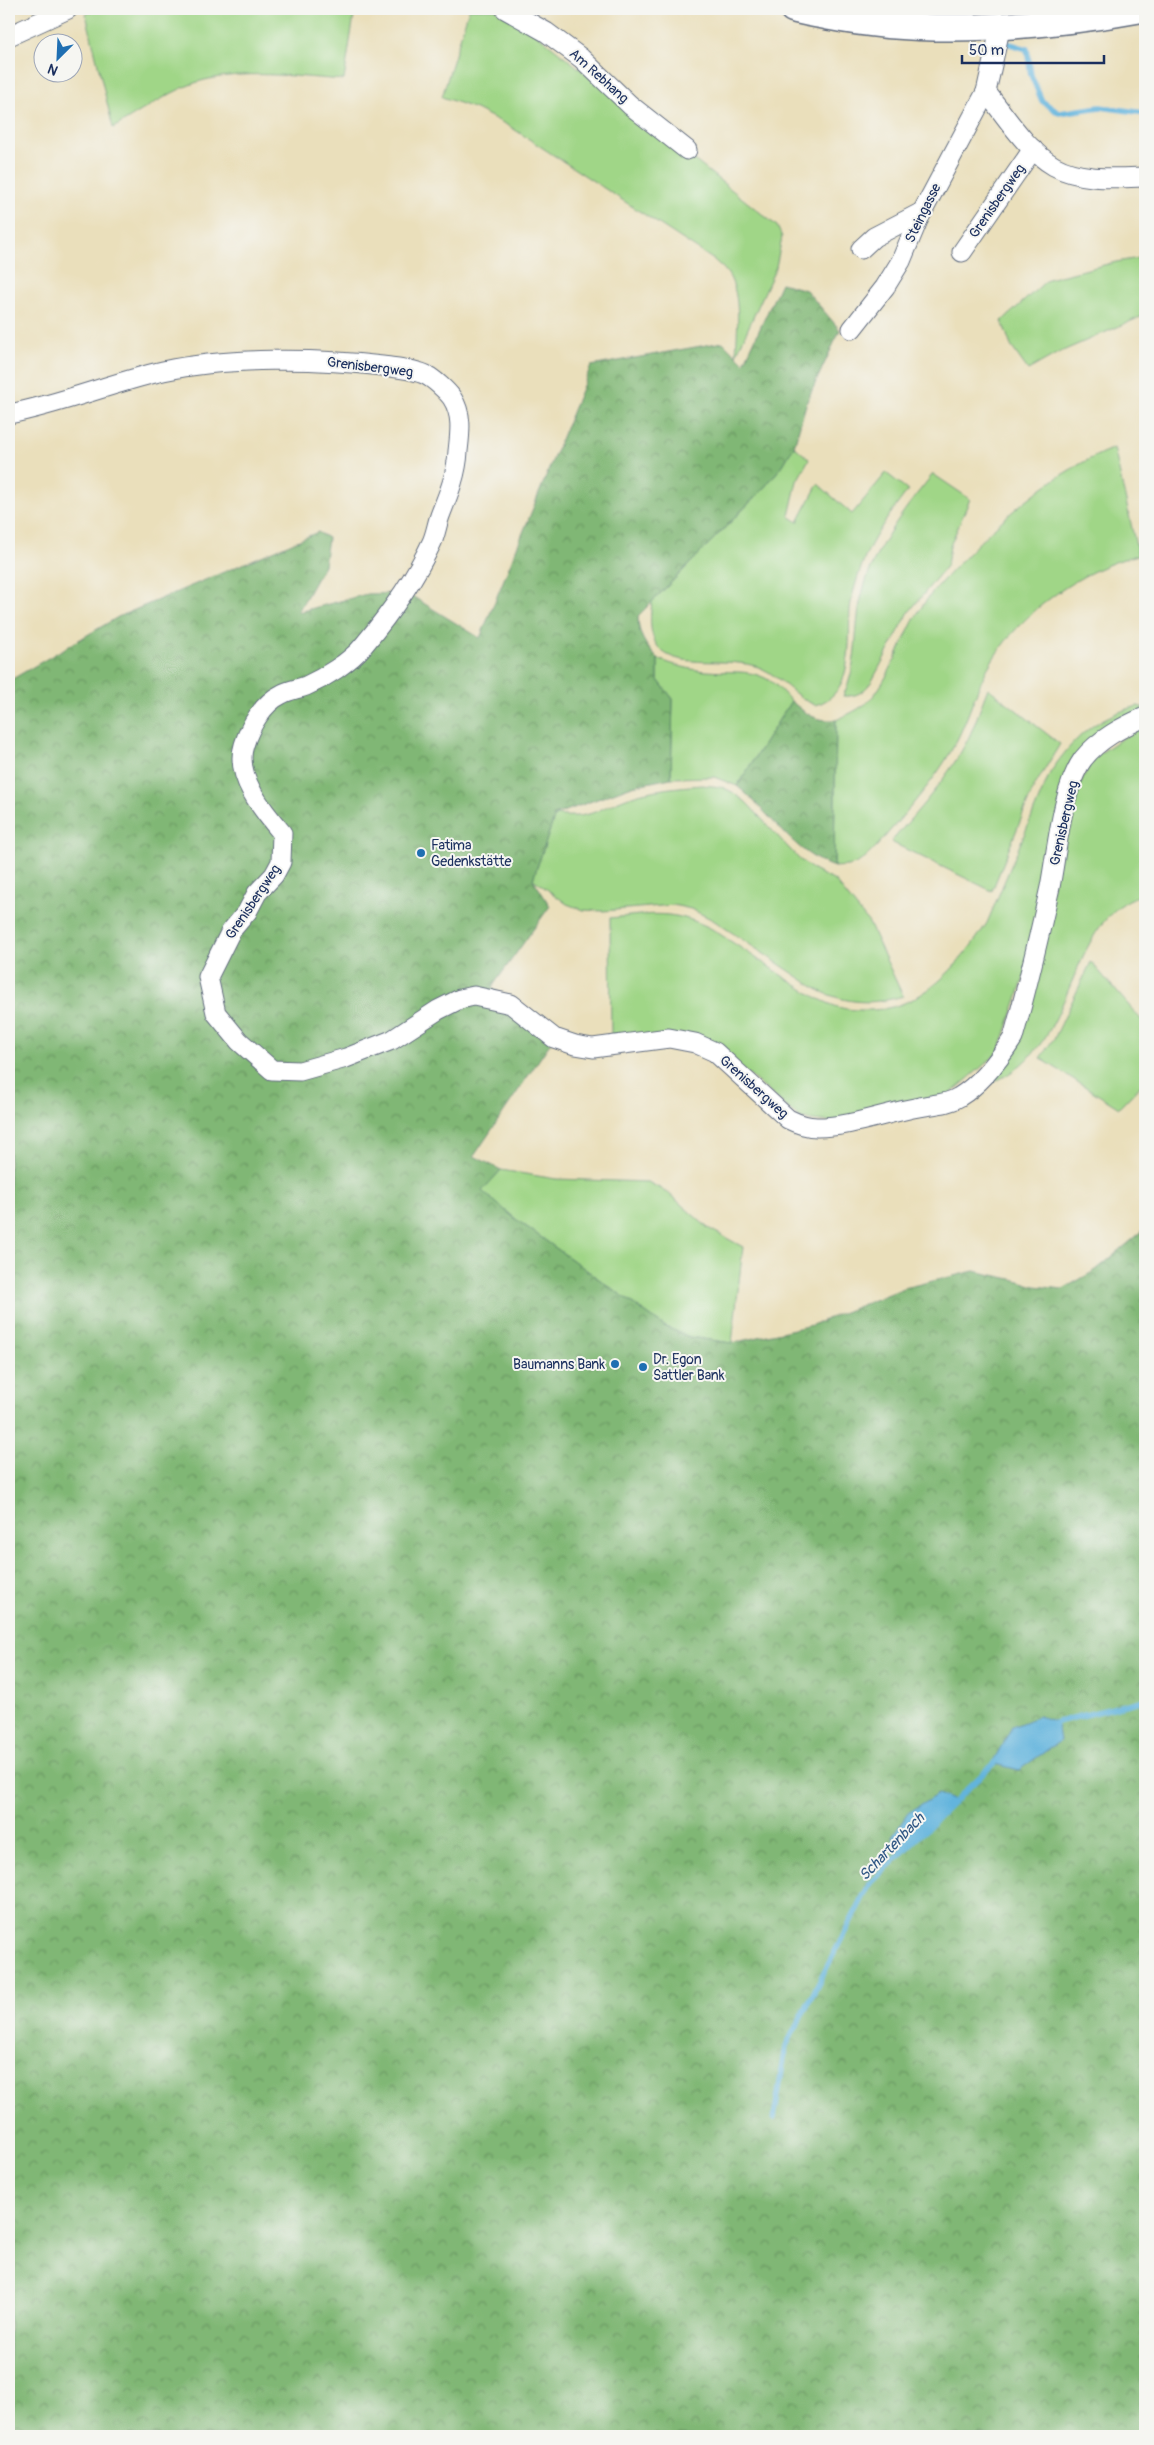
<svg xmlns="http://www.w3.org/2000/svg" width="1154" height="2445" viewBox="0 0 1154 2445" font-family="Pangolin,sans-serif">
  <style>
    .green { fill: #a0d687; stroke: #5e8272 }
    .forest { fill: url(#forest-crowns); stroke: #4e7369 }
    .water { fill: #62b4dd; stroke: #3e729e }
    .lines { fill: none; stroke-linecap: round; stroke-linejoin: round }
    .stream { stroke: #62b4dd; stroke-width: 5.5 }
    .street-casing { stroke: #636d7f; stroke-width: 21 }
    .secondary-casing { stroke: #636d7f; stroke-width: 29 }
    .street { stroke: #fff; stroke-width: 19 }
    .secondary { stroke: #fff; stroke-width: 26 }
    .poi-dot { fill: #1f6fb2; stroke: #f6f6f2; stroke-width: 2 }
    .labels { text-anchor: middle; dominant-baseline: central; stroke-width: 4; stroke-linejoin: round; paint-order: stroke }
    .street-label { font-size: 14px; fill: #1b2f5e; stroke: #f6f6f2 }
    .poi-label { font-size: 14px; fill: #1b2f5e; stroke: #f6f6f2; text-anchor: start }
    .water-label { font-size: 15px; font-style: italic; fill: #305784; stroke: #f6f6f2 }
  </style>
  <defs>
    <pattern id="forest-crowns" width="20" height="18" patternUnits="userSpaceOnUse" patternTransform="scale(1.25)"><rect width="20" height="18" fill="#80b774"/><path d="M2 6a3 3 0 1 1 6 0M12 15a3 3 0 1 1 6 0" fill="none" stroke="#689562"/></pattern>
  </defs>
  <rect width="100%" height="100%" fill="#f6f6f2"/>
  <filter id="ink" filterUnits="userSpaceOnUse"><feTurbulence type="fractalNoise" baseFrequency=".02" numOctaves="2"/><feDisplacementMap in="SourceGraphic" scale="10" xChannelSelector="R" yChannelSelector="G"/><feConvolveMatrix kernelMatrix="1 2 1 2 8 2 1 2 1" color-interpolation-filters="sRGB"/></filter>
  <filter id="wash" filterUnits="userSpaceOnUse"><feTurbulence type="fractalNoise" baseFrequency=".0096" numOctaves="4" result="noise"/><feDisplacementMap in="SourceGraphic" scale="20" xChannelSelector="R" yChannelSelector="G"/><feGaussianBlur stdDeviation="1.12" result="paint"/><feColorMatrix in="noise" values="0 0 0 0 0 0 0 0 0 0 0 0 0 0 0 0 0 1.4 0 .05"/><feComposite in="paint" operator="in"/></filter>
  <g filter="url(#wash)">
    <rect width="100%" height="100%" fill="#eadfbb"/>
    <g class="green">
      <path d="M 99,9 L 355,9 L 344,80 C 300,77 252,70 209,79 C 178,85 141,112 113,128 L 86,14 Z"/>
      <path d="M 469,9 L 495,9 L 525,25 L 777,226 L 782,237 L 776,267 L 736,355 C 737,330 742,296 728,274 C 724,268 718,264 714,260 L 509,126 L 476,109 L 442,97 Z"/>
      <polygon points="1145,257 1145,315 1058,353 1028,370 1011,346 1002,321 1048,279 1116,262"/>
      <path d="M 794,446 L 809,459 L 797,481 L 789,516 L 798,522 L 818,484 L 852,514 L 886,473 L 908,490 C 891,513 872,537 862,565 C 857,579 852,594 850,609 C 848,641 855,695 815,705 C 794,697 781,677 761,668 C 716,650 639,687 652,602 L 763,489 L 783,465 Z"/>
      <path d="M 1114,448 L 1138,555 C 1083,568 1023,611 993,659 C 977,684 970,715 956,742 C 940,773 918,798 896,824 C 884,837 874,852 859,862 C 851,867 843,866 834,867 L 836,720 C 847,715 860,709 869,701 C 891,678 902,638 919,611 C 931,592 947,576 963,559 C 1007,513 1054,472 1114,448 Z"/>
      <path d="M 933,474 L 970,499 L 950,546 L 947,565 L 909,612 L 872,681 C 864,692 857,697 843,696 C 858,666 854,635 860,603 C 870,553 902,512 933,474 Z"/>
      <path d="M 658,659 C 674,665 690,670 707,671 C 726,673 748,669 765,678 C 776,683 783,693 791,701 L 737,786 L 714,777 L 671,778 L 673,699 L 658,680 Z"/>
      <path d="M 988,688 L 1060,744 L 1034,787 L 992,891 L 891,842 C 919,809 949,777 968,739 C 976,723 981,705 988,688 Z"/>
      <path d="M 1138,706 L 1145,708 L 1145,712 L 1085,749 L 1025,975 L 999,1052 L 949,1095 L 832,1122 L 801,1119 L 723,1053 L 611,1041 L 610,918 C 652,914 673,909 712,929 C 735,944 758,959 781,975 C 797,985 813,997 830,1004 C 841,1009 852,1010 863,1010 C 920,1013 959,966 987,923 L 1050,773 C 1074,737 1096,717 1138,706 Z"/>
      <path d="M 1145,723 L 1145,894 C 1082,909 1074,1004 1038,1047 C 1024,1064 1009,1076 989,1084 L 1010,1053 L 1077,789 L 1093,758 Z"/>
      <path d="M 702,785 L 722,787 L 732,792 L 746,802 L 799,859 L 815,871 L 835,881 L 869,923 L 903,996 C 873,1005 847,1004 818,990 L 713,920 L 691,909 L 673,905 L 603,911 L 583,910 L 567,904 L 533,879 L 555,815 C 593,820 596,809 629,797 C 652,789 678,787 702,785 Z"/>
      <polygon points="1091,962 1145,1024 1145,1081 1119,1108 1040,1058 1055,1037"/>
      <polygon points="501,1170 556,1179 648,1182 667,1192 708,1228 743,1247 732,1343 689,1337 664,1326 517,1220 481,1191"/>
    </g>
    <g class="forest">
      <path d="M 781,283 L 806,290 L 840,330 L 807,401 L 794,446 L 783,465 L 763,489 L 638,616 C 638,635 645,645 658,659 L 658,680 L 673,699 L 671,778 L 632,786 L 555,815 L 533,879 L 550,906 L 492,987 L 551,1042 L 474,1156 L 501,1170 L 482,1191 L 517,1220 L 664,1326 L 689,1337 L 732,1343 L 812,1325 L 904,1288 L 974,1271 L 1016,1280 L 1035,1286 L 1063,1289 L 1096,1270 L 1145,1229 L 1145,2436 L 9,2436 L 9,681 L 118,617 L 318,532 L 328,538 L 324,565 L 298,612 L 367,594 L 407,593 L 480,638 L 591,366 L 723,342 L 744,363 Z"/>
      <path d="M 791,701 C 808,715 814,721 836,720 L 834,867 C 794,854 770,812 737,786 Z"/>
    </g>
    <g class="water">
      <polygon points="1039,1716 1057,1722 1060,1741 1019,1770 992,1763 1012,1727"/>
      <polygon points="938,1794 955,1801 900,1853 892,1837 908,1813"/>
    </g>
    <g class="lines">
      <g class="stream">
        <polyline points="1007,43 1027,49 1031,75 1042,101 1059,113 1100,107 1145,113"/>
        <polyline points="1051,1726 1057,1722 1145,1700"/>
        <polyline points="774,2118 786,2046 870,1884 997,1760"/>
      </g>
    </g>
  </g>
  <g filter="url(#ink)">
    <g class="lines">
      <g class="street-casing">
        <g id="street">
          <polyline points="505,9 546,32 581,58 630,105 687,150"/>
          <polyline points="9,36 68,9"/>
          <path d="M 986,92 C 1006,116 1026,150 1054,166 C 1081,181 1116,178 1145,177"/>
          <polyline points="861,249 874,237 922,212"/>
          <polyline points="962,252 1033,149"/>
          <polyline points="852,329 885,287 901,261 918,220 986,92 1001,25"/>
          <path d="M 9,414 C 61,404 111,383 163,371 C 226,357 318,358 382,366 C 395,368 414,369 426,375 C 434,379 447,391 452,398 C 463,415 460,433 458,451 C 457,473 449,493 441,513 C 437,523 436,533 432,542 C 415,579 389,615 363,646 C 350,662 324,678 306,686 C 298,689 289,690 282,694 C 263,703 250,726 244,745 C 234,776 264,812 282,833 L 281,862 L 274,875 L 257,893 L 247,912 L 231,931 L 208,977 L 216,1013 L 239,1041 L 272,1070 L 300,1071 L 346,1058 L 392,1040 L 438,1010 L 460,999 L 474,996 L 511,1004 L 554,1038 L 575,1045 L 593,1048 L 669,1038 L 695,1043 L 715,1052 L 788,1119 C 798,1124 806,1127 817,1127 C 851,1127 885,1113 919,1107 C 932,1104 947,1105 959,1097 C 982,1083 999,1060 1013,1038 C 1027,988 1039,937 1050,887 C 1057,851 1062,788 1083,759 C 1099,739 1122,727 1145,717"/>
        </g>
      </g>
      <g class="secondary-casing">
        <path id="secondary" d="M 793,9 C 805,13 818,14 831,17 C 927,36 1045,27 1142,9"/>
      </g>
      <use href="#street" class="street"/>
      <use href="#secondary" class="secondary"/>
    </g>
  </g>
  <g class="poi-dot">
    <circle cx="421" cy="853" r="5"/>
    <circle cx="615" cy="1364" r="5"/>
    <circle cx="643" cy="1367" r="5"/>
  </g>
  <g class="labels">
    <g class="street-label">
      <text transform="translate(599 76) rotate(42)">Am Rebhang</text>
      <text transform="translate(997 201) rotate(-55)">Grenisbergweg</text>
      <text transform="translate(923 213) rotate(-64)">Steingasse</text>
      <text transform="translate(370 367) rotate(7)">Grenisbergweg</text>
      <text transform="translate(1064 823) rotate(-77)">Grenisbergweg</text>
      <text transform="translate(253 902) rotate(-56)">Grenisbergweg</text>
      <text transform="translate(754 1087) rotate(42)">Grenisbergweg</text>
    </g>
    <g class="poi-label">
      <text x="431" y="845">Fatima<tspan x="431" dy="16">Gedenkstätte</tspan></text>
      <text x="653" y="1359">Dr. Egon<tspan x="653" dy="16">Sattler Bank</tspan></text>
      <text x="605" y="1364" text-anchor="end">Baumanns Bank</text>
    </g>
    <g class="water-label">
      <text transform="translate(892 1847) rotate(-46)">Schartenbach</text>
    </g>
  </g>
  <rect width="1154" height="2445" fill="none" stroke="#f6f6f2" stroke-width="30"/>
  <g transform="translate(58 58) rotate(204)"><circle r="24" fill="#f6f6f2" stroke="#9ea6b7"/>
  <path d="M0-4L9 19L0 12L-9 19Z" fill="#1f6fb2"/>
  <text y="-8" font-size="14" font-weight="bold" text-anchor="middle" fill="#1b2f5e">N</text>
  </g>
  <path d="M962 55v8h142v-8" fill="none" stroke="#1b2f5e" stroke-width="2.5"/>
  <text x="969" y="55" font-size="15" fill="#1b2f5e" stroke="#f6f6f2" stroke-width="4" paint-order="stroke">50 m</text>
</svg>
